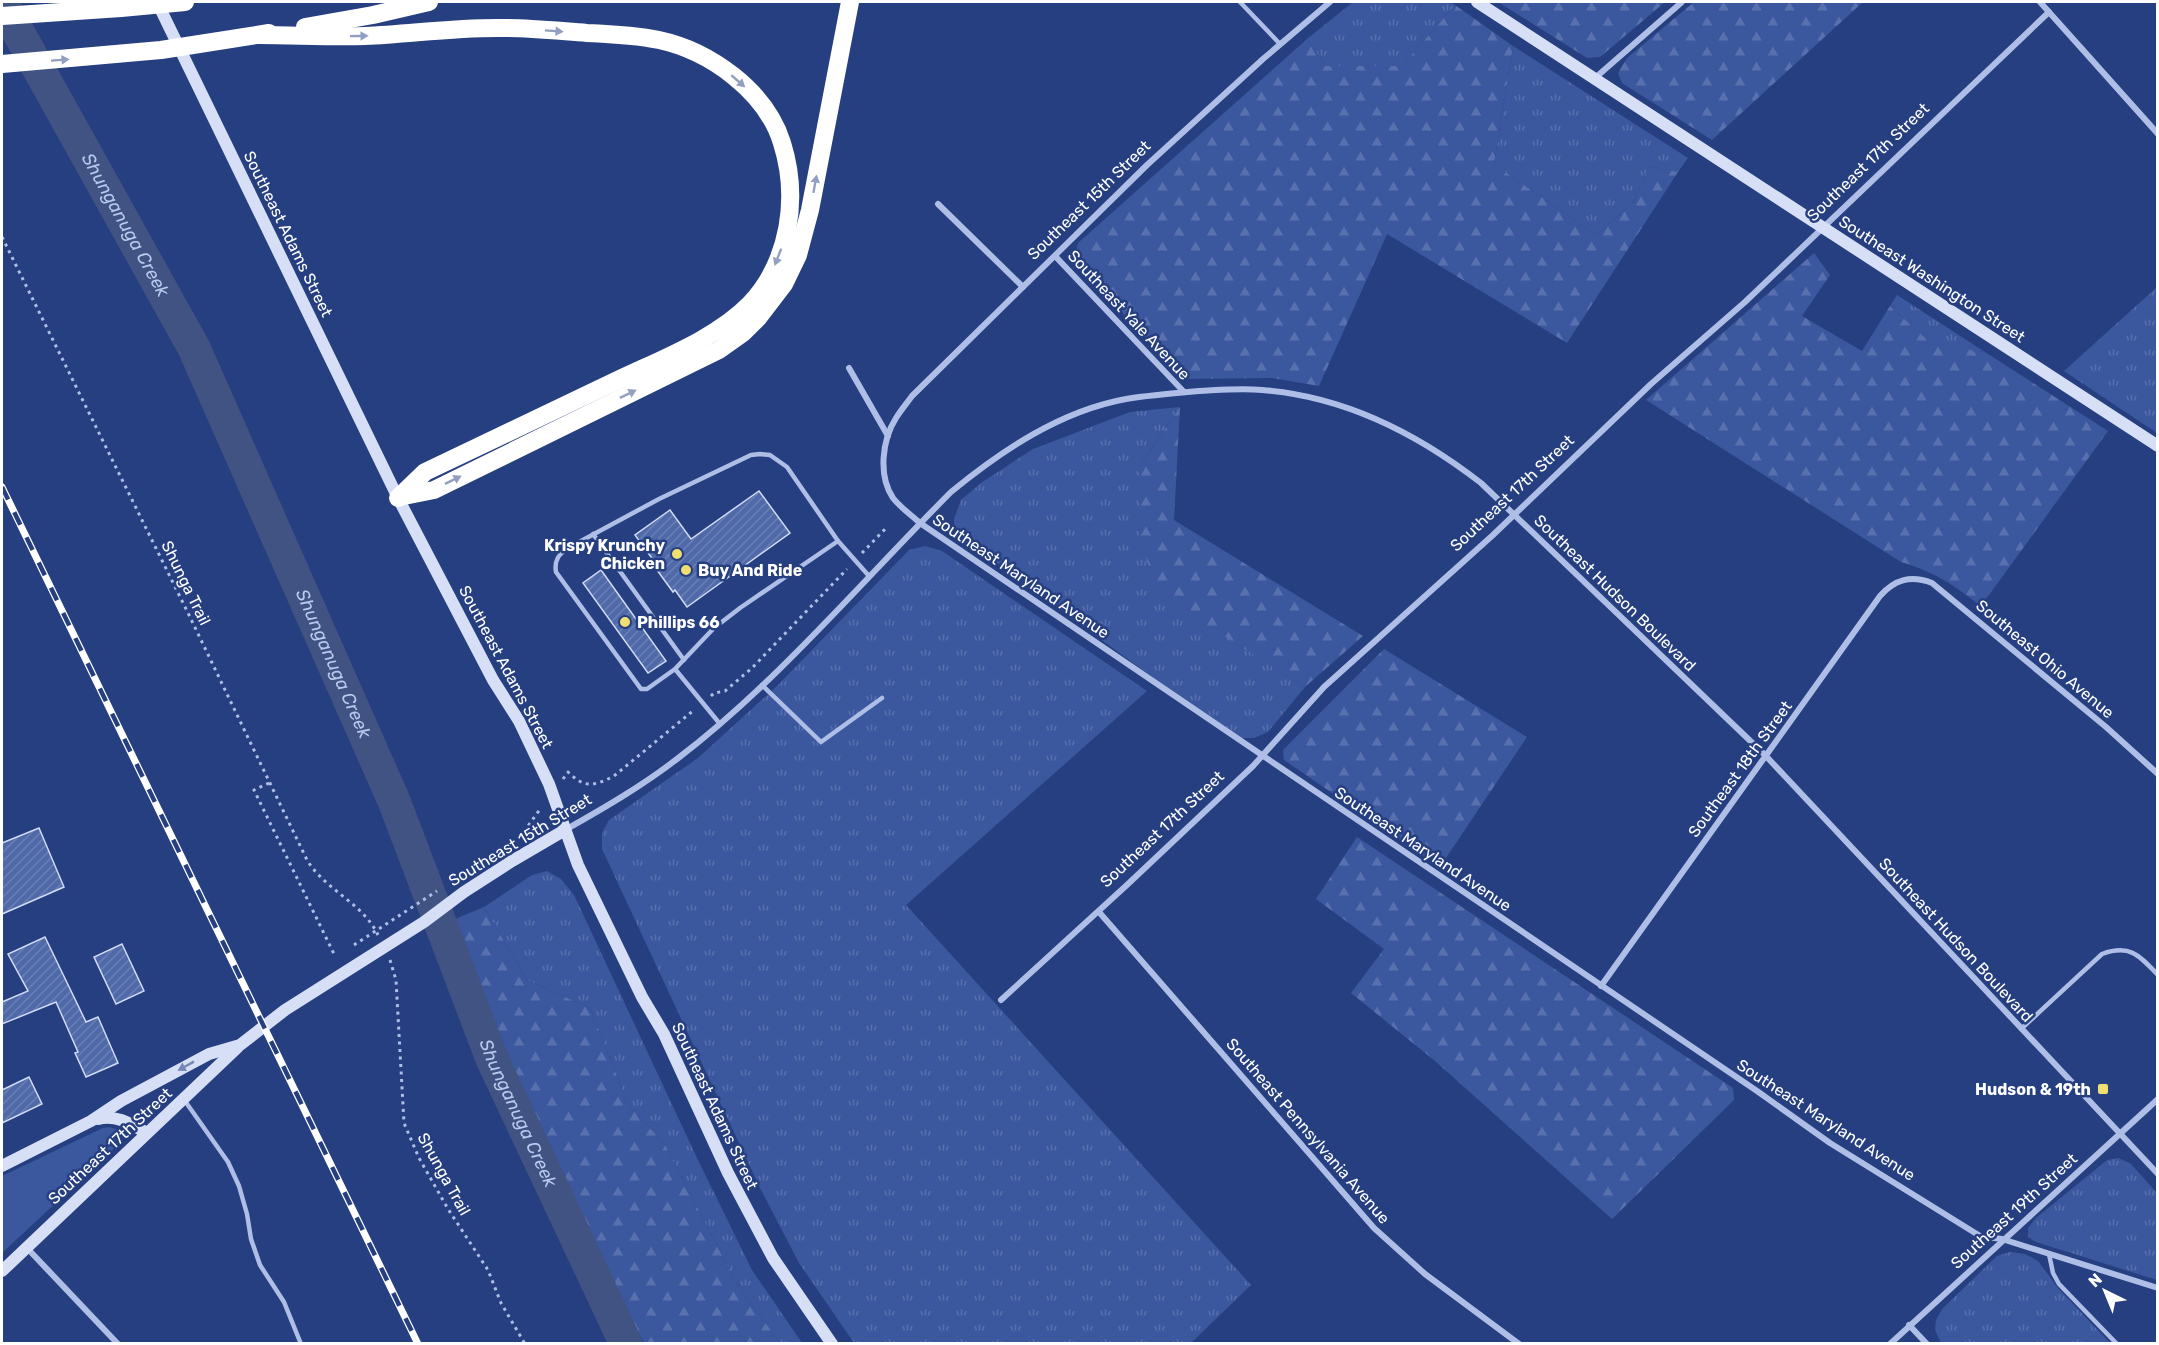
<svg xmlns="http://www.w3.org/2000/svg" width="2159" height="1345" viewBox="0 0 2159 1345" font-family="Rubik,sans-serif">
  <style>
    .grass { fill: url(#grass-tufts) }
    .forest { fill: url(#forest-firs) }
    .park { fill: #3b579e }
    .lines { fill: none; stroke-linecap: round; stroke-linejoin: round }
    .river { stroke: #415383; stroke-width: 33 }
    .building { fill: url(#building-hatch); stroke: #d1dbf5; stroke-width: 1.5 }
    .path { stroke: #aebee6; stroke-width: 3; stroke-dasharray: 3 4.5; stroke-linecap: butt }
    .lane { stroke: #aebee6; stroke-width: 4.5 }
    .street { stroke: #aebee6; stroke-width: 6 }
    .secondary { stroke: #d7dff6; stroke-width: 12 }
    .highway { stroke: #fff; stroke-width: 18 }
    .rail-casing { stroke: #fff; stroke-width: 7 }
    .rail { stroke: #263f80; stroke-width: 4.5; stroke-dasharray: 14; stroke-linecap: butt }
    .oneway { fill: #929fc0 }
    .oneway2 { fill: #7687b5 }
    .poi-dot { fill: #efdf73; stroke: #263f80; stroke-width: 2 }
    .labels { text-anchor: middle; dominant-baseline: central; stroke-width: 5; stroke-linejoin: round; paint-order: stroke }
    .street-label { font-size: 16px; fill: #fff; stroke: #263f80 }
    .poi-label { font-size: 16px; font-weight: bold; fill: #fff; stroke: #263f80; text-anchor: end }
    .water-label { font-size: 18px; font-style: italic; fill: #b9c9ee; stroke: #263f80 }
  </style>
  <defs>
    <pattern id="grass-tufts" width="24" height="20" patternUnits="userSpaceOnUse" patternTransform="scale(1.5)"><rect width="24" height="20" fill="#3b579e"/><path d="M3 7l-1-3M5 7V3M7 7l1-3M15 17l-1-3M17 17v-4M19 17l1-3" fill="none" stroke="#5870ad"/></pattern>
    <pattern id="forest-firs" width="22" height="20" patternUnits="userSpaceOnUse" patternTransform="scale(1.5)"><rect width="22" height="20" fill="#3b579e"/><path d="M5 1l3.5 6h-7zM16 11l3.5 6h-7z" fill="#5870ad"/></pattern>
    <pattern id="building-hatch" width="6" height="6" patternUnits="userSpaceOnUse" patternTransform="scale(1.5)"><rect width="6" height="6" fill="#4f69a9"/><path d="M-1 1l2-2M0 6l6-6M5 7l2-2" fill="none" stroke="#6980b6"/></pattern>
  </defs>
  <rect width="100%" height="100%" fill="#263f80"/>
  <g class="grass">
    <polygon points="1353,2 1450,2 1455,5 1402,66 1326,66 1307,39"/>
    <polygon points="1513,46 1688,158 1678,172 1649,166 1633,203 1596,235 1494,164"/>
    <polygon points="2156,288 2158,289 2157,433 2064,371"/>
    <polygon points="1897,295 1985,352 1934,346 1890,306"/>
    <polygon points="1180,407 1139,467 1159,594 1305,687 1268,732 1254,738 1235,738 955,532 954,519 961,500 981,483 1033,449 1130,412"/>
    <polygon points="925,546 942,551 1147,691 906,905 1251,1285 1191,1343 854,1343 799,1263 760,1188 602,849 602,833 609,820 698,758 777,686 909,550"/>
    <polygon points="547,871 561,879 574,895 697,1158 752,1270 802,1343 780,1343 737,1284 664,1143 629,1106 590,1008 527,980 484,907 532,875"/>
    <polygon points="2118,1158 2130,1163 2157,1193 2157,1280 2036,1242 2028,1237 2028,1228 2036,1218 2107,1160"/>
    <polygon points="2010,1252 2025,1254 2038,1261 2058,1288 2110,1343 1941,1343 1935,1330 1936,1320 1942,1309 1997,1256"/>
  </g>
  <g class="forest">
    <polygon points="1498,2 1665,2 1600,57 1587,58"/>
    <polygon points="1694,2 1863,2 1712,140 1622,83 1618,73 1627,58"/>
    <polygon points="1455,5 1513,46 1494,164 1596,235 1633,203 1649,166 1678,172 1567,343 1387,234 1319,386 1272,378 1181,379 1074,258 1078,243 1307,39 1326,66 1402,66"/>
    <path d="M 1814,253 L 1830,275 L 1802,316 L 1862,351 L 1890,306 L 1933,345 L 1985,352 L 2108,431 L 1981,606 C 1952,584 1937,573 1901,562 L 1646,400 Z"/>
    <polygon points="1180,407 1174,520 1363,636 1305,687 1159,595 1140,541 1139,467"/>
    <polygon points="1384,649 1527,737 1440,867 1284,760 1283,750"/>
    <polygon points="1357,837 1733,1088 1734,1100 1612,1219 1435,1061 1351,993 1384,949 1316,899"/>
    <polygon points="484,907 527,980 590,1008 629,1106 664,1143 737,1284 780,1343 644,1343 596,1252 487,1008 453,920"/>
  </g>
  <polygon class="park" points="109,1127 116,1129 121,1138 119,1144 2,1253 2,1176 103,1128"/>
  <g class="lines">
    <path class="river" id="s1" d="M 2,3 L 194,348 L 394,801 L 492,1059 L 626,1344"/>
  </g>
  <g class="building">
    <polygon points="759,491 790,533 687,607 675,590 673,592 657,570 659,568 635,535 670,510 691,539"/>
    <polygon points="601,570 666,661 648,673 583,583"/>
    <polygon points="39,828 64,887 2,914 2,843"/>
    <polygon points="45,937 86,1022 98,1017 118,1063 86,1077 75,1053 78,1052 56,1002 2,1024 2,1002 28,991 8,954"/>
    <polygon points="122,944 144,991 116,1004 94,957"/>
    <polygon points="29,1077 42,1104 2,1123 2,1090"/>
  </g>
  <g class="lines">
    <g class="path">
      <path d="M 2,237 L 188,613 L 307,860 C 325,890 363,903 378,935"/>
      <polyline points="862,553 888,526"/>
      <polyline points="711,696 714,693 725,691 752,668 847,569"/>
      <path d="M 563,779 L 568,772 C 585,789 594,786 614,776 L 694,710"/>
      <polyline points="269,783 254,790 335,956"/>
      <polyline points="513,842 525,830 541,808"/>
      <polyline points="354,945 437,891"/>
      <polyline points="390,960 396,980 404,1123 419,1158 448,1209 488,1270 501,1303 525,1344"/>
    </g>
    <g class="lane">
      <polyline points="1240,2 1280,44"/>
      <polyline points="593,534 684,660"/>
      <polyline points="838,541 869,576"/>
      <path d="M 675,669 L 647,689 L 641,689 L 556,572 C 554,560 559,554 568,548 L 659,499 L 751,455 L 760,454 L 770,455 L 787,467 L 838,541 L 740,608 L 714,628 L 675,669 L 720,724"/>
      <polyline points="762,685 821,742 882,698"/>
      <path d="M 2021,1029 L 2102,954 C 2130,944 2139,955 2158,975"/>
      <polyline points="185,1101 228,1162 239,1186 247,1214 251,1239 260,1265 284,1302 301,1344"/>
      <polyline points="2049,1254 2053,1273 2059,1284 2117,1344"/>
    </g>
    <g class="street">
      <path d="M 1330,2 L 1263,59 L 1147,165 L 912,396 C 907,403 901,410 896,418 C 882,440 878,476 893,498 C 900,507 911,515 920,523 L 1757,1091 L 1830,1143 L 1980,1236 L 2002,1239 L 2158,1288"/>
      <polyline points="2040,2 2158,134"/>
      <polyline points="1595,78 1682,2"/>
      <polyline points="938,204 1023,287"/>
      <polyline points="1055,256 1184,392"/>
      <polyline points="849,368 888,436"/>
      <path d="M 565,830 C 604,808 642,786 677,759 C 778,682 861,582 951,492 C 1001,451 1060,411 1126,399 C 1150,395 1175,393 1199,391 C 1220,390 1241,388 1262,390 C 1344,396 1418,434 1481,483 L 1765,755 L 2158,1174"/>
      <polyline points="1099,912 1374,1228 1425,1274 1519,1344"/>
      <path d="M 1601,986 L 1880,596 C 1895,579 1911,575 1932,583 L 2106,727 L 2158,774"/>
      <polyline points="1001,1000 1128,884 1253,766 1324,687 1493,535 1651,384 1745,302 2049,12"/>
      <polyline points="27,1248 118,1344"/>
      <polyline points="1909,1325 1927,1344"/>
      <polyline points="1890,1344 2158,1099"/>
    </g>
    <g class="secondary">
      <polyline points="157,2 398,498 493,680 519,721 549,784 578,865 642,997 664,1034 728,1173 773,1258 832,1344"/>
      <polyline points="1477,2 2158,446"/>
      <path d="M 98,1119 C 116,1114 131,1124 147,1133"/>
      <polyline points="2,1166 91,1121 121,1101 209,1054 240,1045 285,1010 424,922 464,892 512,861 565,830"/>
      <polyline points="2,1271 237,1048"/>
    </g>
    <g class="highway">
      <polyline points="2,16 121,8 185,2"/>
      <polyline points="305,27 373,15 429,2"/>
      <path d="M 259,35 C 294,35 330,37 365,36 C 411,34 457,27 504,28 C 531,28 559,31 587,33 C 611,34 635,35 659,40 C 710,51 766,91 782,143 C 799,197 790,261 750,304 C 717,338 662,359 620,379 C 555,410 490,441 425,472 L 398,498"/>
      <polyline points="2,64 161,50 269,33"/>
      <polyline points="399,497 434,490 719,350 743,333 758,318 784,284 798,255 810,210 850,2"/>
    </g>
    <g class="rail-casing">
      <polyline id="rail" points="2,487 418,1344"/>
    </g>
    <use href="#rail" class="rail"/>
  </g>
  <defs><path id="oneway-solid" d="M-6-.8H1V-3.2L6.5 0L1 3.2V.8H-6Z" transform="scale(1.5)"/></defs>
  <g class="oneway">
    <use href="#oneway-solid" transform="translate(554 31) rotate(4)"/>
    <use href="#oneway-solid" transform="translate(359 36) rotate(-1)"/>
    <use href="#oneway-solid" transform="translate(60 60) rotate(-4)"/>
    <use href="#oneway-solid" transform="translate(738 81) rotate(41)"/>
    <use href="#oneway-solid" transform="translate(815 184) rotate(-80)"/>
    <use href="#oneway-solid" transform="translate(778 257) rotate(111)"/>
    <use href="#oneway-solid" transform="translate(628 394) rotate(-26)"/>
    <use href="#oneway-solid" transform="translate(453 480) rotate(-26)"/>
  </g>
  <use class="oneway2" href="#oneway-solid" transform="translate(186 1066) rotate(151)"/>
  <g class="poi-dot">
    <circle cx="677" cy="554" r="6"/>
    <circle cx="686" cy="570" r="6"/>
    <circle cx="625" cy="622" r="6"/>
    <rect x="2097" y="1083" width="12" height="12" rx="3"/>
  </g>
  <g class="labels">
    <g class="street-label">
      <text transform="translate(1868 162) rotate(-44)">Southeast 17th Street</text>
      <text transform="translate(1089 200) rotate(-44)">Southeast 15th Street</text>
      <text transform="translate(288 234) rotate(64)">Southeast Adams Street</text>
      <text transform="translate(1932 279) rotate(33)">Southeast Washington Street</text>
      <text transform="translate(1129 315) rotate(47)">Southeast Yale Avenue</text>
      <text transform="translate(1512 493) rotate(-43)">Southeast 17th Street</text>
      <text transform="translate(1021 576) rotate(34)">Southeast Maryland Avenue</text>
      <text transform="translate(186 583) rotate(64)">Shunga Trail</text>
      <text transform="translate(1615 593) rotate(44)">Southeast Hudson Boulevard</text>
      <text transform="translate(2045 659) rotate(40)">Southeast Ohio Avenue</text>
      <text transform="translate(506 667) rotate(62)">Southeast Adams Street</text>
      <text transform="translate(1740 769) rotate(-54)">Southeast 18th Street</text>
      <text transform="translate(1162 829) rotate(-43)">Southeast 17th Street</text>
      <text transform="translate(520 840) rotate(-31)">Southeast 15th Street</text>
      <text transform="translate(1423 849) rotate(34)">Southeast Maryland Avenue</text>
      <text transform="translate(1956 940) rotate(47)">Southeast Hudson Boulevard</text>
      <text transform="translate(715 1106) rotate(65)">Southeast Adams Street</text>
      <text transform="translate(1826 1120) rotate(33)">Southeast Maryland Avenue</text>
      <text transform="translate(1308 1131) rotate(49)">Southeast Pennsylvania Avenue</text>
      <text transform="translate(110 1146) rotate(-43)">Southeast 17th Street</text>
      <text transform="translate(444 1174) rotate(61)">Shunga Trail</text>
      <text transform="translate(2014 1211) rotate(-42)">Southeast 19th Street</text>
    </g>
    <g class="poi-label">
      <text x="665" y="545">Krispy Krunchy<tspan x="665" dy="18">Chicken</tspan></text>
      <text x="698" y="570" text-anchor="start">Buy And Ride</text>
      <text x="637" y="622" text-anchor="start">Phillips 66</text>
      <text x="2091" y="1089">Hudson &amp; 19th</text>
    </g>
    <g class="water-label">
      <text stroke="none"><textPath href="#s1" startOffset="254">Shunganuga Creek</textPath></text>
      <text stroke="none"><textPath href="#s1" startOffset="740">Shunganuga Creek</textPath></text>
      <text stroke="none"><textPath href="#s1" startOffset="1226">Shunganuga Creek</textPath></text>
    </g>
  </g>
  <rect width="2159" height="1345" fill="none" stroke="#ffffff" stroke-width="6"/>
  <g transform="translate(2105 1291) rotate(317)" stroke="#263f80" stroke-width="4.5" paint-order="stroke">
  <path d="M0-4.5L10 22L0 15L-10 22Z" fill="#ffffff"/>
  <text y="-9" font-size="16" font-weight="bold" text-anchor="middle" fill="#ffffff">N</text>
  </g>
</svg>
